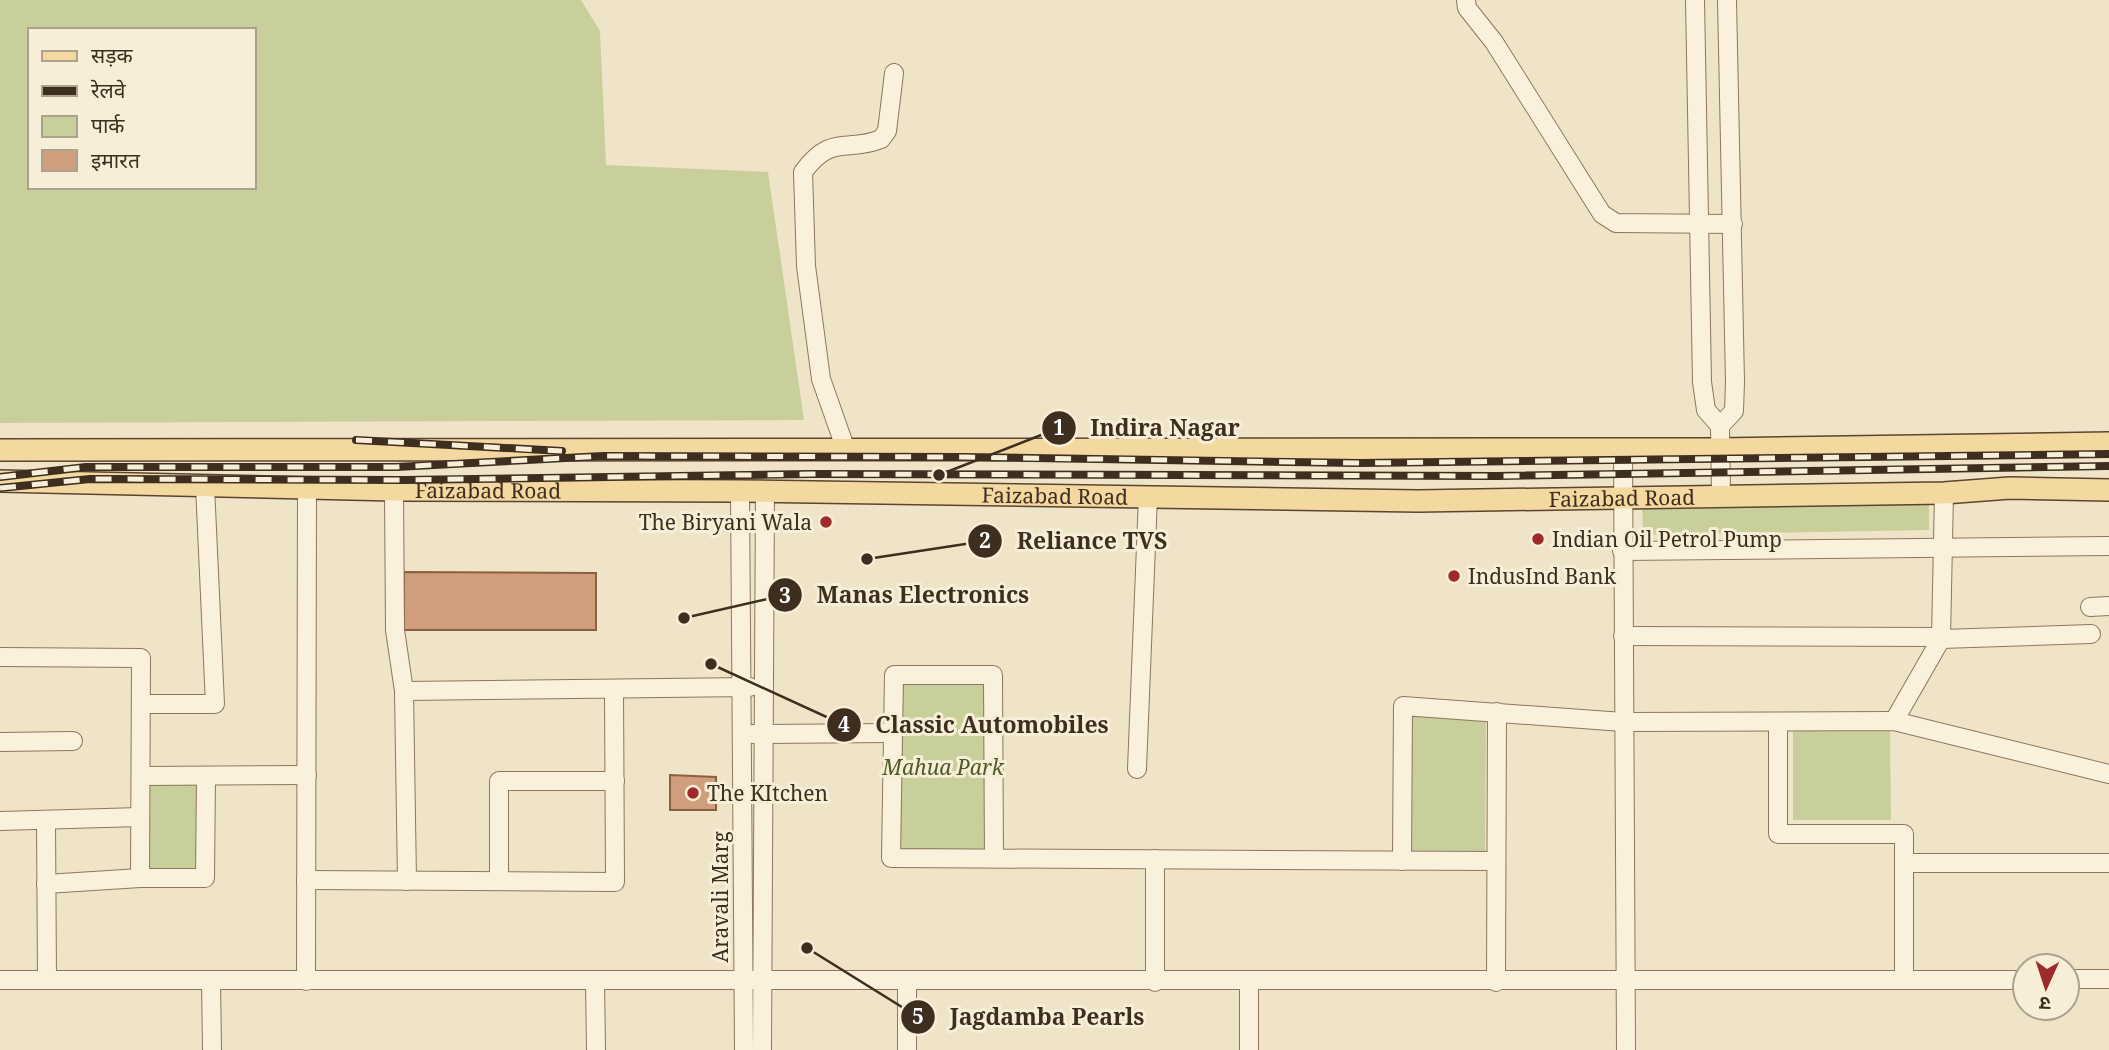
<svg xmlns="http://www.w3.org/2000/svg" width="2109" height="1050" viewBox="0 0 2109 1050" font-family="'Noto Serif','Noto Sans Devanagari',serif">
  <style>
    .green { fill: #c9cf9b; fill-rule: evenodd }
    .building { fill: #cf9f7d; stroke: #8d5f41; stroke-width: 2 }
    .lines { fill: none; stroke-linecap: round; stroke-linejoin: round }
    .minor-casing { stroke: #8d765c; stroke-width: 20 }
    .major-casing { stroke: #5b4430; stroke-width: 24 }
    .minor { stroke: #faf1dc; stroke-width: 18 }
    .major { stroke: #f3d9a0; stroke-width: 21 }
    .rail-casing { stroke: #3d2e20; stroke-width: 8 }
    .rail { stroke: #f7eed8; stroke-width: 5; stroke-dasharray: 16; stroke-linecap: butt }
    .poi-dot { fill: #9e2a2b; stroke: #f7eed8; stroke-width: 2.5 }
    .labels { text-anchor: middle; dominant-baseline: central; stroke-width: 6; stroke-linejoin: round; paint-order: stroke }
    .street-label { font-size: 21px; fill: #3d2e20; stroke: #f7eed8 }
    .poi-label { font-size: 21px; fill: #3d2e20; stroke: #f7eed8; text-anchor: start }
    .park-label { font-size: 21px; font-style: italic; fill: #4d5a26; stroke: #f7eed8 }
    .leader { fill: none; stroke: #3d2e20; stroke-width: 2.5 }
    .callout-dot { fill: #3d2e20; stroke: #f7eed8; stroke-width: 2.5 }
    .mark-label { font-size: 21px; text-anchor: middle; font-weight: bold; fill: #fff }
    .callout-label { font-size: 23px; text-anchor: middle; font-weight: bold; fill: #3d2e20; stroke: #f7eed8; stroke-width: 6; stroke-linejoin: round; paint-order: stroke }
  </style>
  <rect width="100%" height="100%" fill="#f0e4c8"/>
  <g class="green">
    <path d="M 0,0 L 581,0 L 600,31 L 606,165 L 768,172 L 804,420 L 0,423 ZM 30,30 L 254,30 L 254,187 L 30,187 Z"/>
    <polygon points="1929,490 1929,530 1643,535 1642,495"/>
    <rect x="901" y="683" width="83" height="168"/>
    <polygon points="1412,716 1486,720 1485,853 1412,851"/>
    <polygon points="1793,731 1890,731 1891,820 1793,820"/>
    <rect x="145" y="783" width="54" height="89"/>
  </g>
  <g class="building">
    <polygon points="404,572 596,573 596,630 404,630"/>
    <polygon points="670,775 716,777 716,810 670,810"/>
  </g>
  <g class="lines">
    <g class="minor-casing">
      <g id="minor">
        <polyline points="1466,0 1467,8 1494,42 1602,214 1616,223 1733,224"/>
        <polyline points="1695,0 1702,382 1706,410 1720,426 1721,494"/>
        <polyline points="1720,426 1734,411 1735,382 1727,0"/>
        <polyline points="1623,449 1626,1050"/>
        <path d="M 846,450 L 821,379 L 806,266 L 803,172 C 832,133 847,153 881,139 L 887,131 L 894,73"/>
        <polyline points="394,490 395,630 404,691 407,881"/>
        <polyline points="740,491 744,1050"/>
        <polyline points="1622,551 2109,546"/>
        <polyline points="2090,607 2109,606"/>
        <polyline points="1623,636 1941,637"/>
        <polyline points="1941,639 2091,634"/>
        <polyline points="0,657 141,658 140,878"/>
        <polyline points="404,691 750,687"/>
        <polyline points="141,704 215,704 205,486"/>
        <polyline points="1894,721 1941,639 1944,493"/>
        <polyline points="1778,722 1778,834 1904,834 1904,980"/>
        <polyline points="753,734 893,733"/>
        <polyline points="0,742 73,741"/>
        <polyline points="1137,769 1148,496"/>
        <polyline points="141,776 307,775"/>
        <polyline points="46,820 47,980"/>
        <polyline points="0,821 140,817"/>
        <path d="M 994,859 L 993,675 L 894,675 L 891,858 C 1093,859 1295,860 1496,861"/>
        <polyline points="1155,859 1155,982"/>
        <polyline points="1402,861 1403,706 1623,722 1894,721 2109,774"/>
        <polyline points="1904,863 2109,863"/>
        <polyline points="306,880 615,882 614,689"/>
        <polyline points="499,881 499,781 615,781"/>
        <polyline points="46,884 140,878 205,878 206,776"/>
        <polyline points="2067,979 2109,979"/>
        <polyline points="0,980 2025,980"/>
        <polyline points="211,980 212,1050"/>
        <polyline points="306,981 307,487"/>
        <polyline points="595,981 596,1050"/>
        <polyline points="1249,982 1249,1050"/>
        <polyline points="1496,982 1497,712"/>
        <polyline points="762,1050 765,491"/>
        <polyline points="907,1050 907,981"/>
      </g>
    </g>
    <g class="major-casing">
      <g id="major">
        <polyline points="0,450 1720,449 2109,443"/>
        <path id="s1" d="M 0,481 L 394,490 L 740,491 L 1418,501 L 1944,493 L 2010,488 L 2109,490"/>
      </g>
    </g>
    <use href="#minor" class="minor"/>
    <use href="#major" class="major"/>
    <g class="rail-casing">
      <g id="rail">
        <polyline points="356,440 562,451"/>
        <polyline points="0,477 86,467 396,467 603,456 963,457 1360,463 2109,454"/>
        <polyline points="0,488 90,479 404,480 811,474 1497,476 2109,466"/>
      </g>
    </g>
    <use href="#rail" class="rail"/>
  </g>
  <g class="poi-dot">
    <circle cx="826" cy="522" r="7"/>
    <circle cx="1538" cy="539" r="7"/>
    <circle cx="1454" cy="576" r="7"/>
    <circle cx="693" cy="793" r="7"/>
  </g>
  <g class="labels">
    <g class="street-label">
      <text stroke="none"><textPath href="#s1" startOffset="488">Faizabad Road</textPath></text>
      <text stroke="none"><textPath href="#s1" startOffset="1055">Faizabad Road</textPath></text>
      <text stroke="none"><textPath href="#s1" startOffset="1622">Faizabad Road</textPath></text>
      <text transform="translate(720 897) rotate(-90)">Aravali Marg</text>
    </g>
    <g class="poi-label">
      <text x="812" y="522" text-anchor="end">The Biryani Wala</text>
      <text x="1552" y="539">Indian Oil Petrol Pump</text>
      <text x="1468" y="576">IndusInd Bank</text>
      <text x="707" y="793">The KItchen</text>
    </g>
    <g class="park-label">
      <text x="943" y="767">Mahua Park</text>
    </g>
  </g>
  <path class="leader" d="M939 475L1059 428M867 559L985 541M684 618L785 595M711 664L844 725M807 948L918 1017"/>
  <g class="callout-dot">
    <circle cx="939" cy="475" r="7"/>
    <circle cx="867" cy="559" r="7"/>
    <circle cx="684" cy="618" r="7"/>
    <circle cx="711" cy="664" r="7"/>
    <circle cx="807" cy="948" r="7"/>
    <circle cx="1059" cy="428" r="18"/>
    <circle cx="985" cy="541" r="18"/>
    <circle cx="785" cy="595" r="18"/>
    <circle cx="844" cy="725" r="18"/>
    <circle cx="918" cy="1017" r="18"/>
  </g>
  <g class="mark-label">
    <text x="1059" y="435">1</text>
    <text x="985" y="548">2</text>
    <text x="785" y="603">3</text>
    <text x="844" y="732">4</text>
    <text x="918" y="1024">5</text>
  </g>
  <g class="callout-label">
    <text x="1165" y="436">Indira Nagar</text>
    <text x="1092" y="549">Reliance TVS</text>
    <text x="923" y="603">Manas Electronics</text>
    <text x="992" y="733">Classic Automobiles</text>
    <text x="1047" y="1025">Jagdamba Pearls</text>
  </g>
  <rect x="28" y="28" width="228" height="161" fill="#f7eed8" stroke="#ada18e" stroke-width="2"/>
  <rect x="42" y="51" width="35" height="10" fill="#f3d9a0" stroke="#ada18e" stroke-width="2"/>
  <text x="91" y="63" font-size="21" fill="#3d2e20">सड़क</text>
  <rect x="42" y="86" width="35" height="10" fill="#3d2e20" stroke="#ada18e" stroke-width="2"/>
  <text x="91" y="98" font-size="21" fill="#3d2e20">रेलवे</text>
  <rect x="42" y="116" width="35" height="21" fill="#c9cf9b" stroke="#ada18e" stroke-width="2"/>
  <text x="91" y="133" font-size="21" fill="#3d2e20">पार्क</text>
  <rect x="42" y="150" width="35" height="21" fill="#cf9f7d" stroke="#ada18e" stroke-width="2"/>
  <text x="91" y="168" font-size="21" fill="#3d2e20">इमारत</text>
  <g transform="translate(2046 987) rotate(183)"><circle r="33" fill="#f7eed8" stroke="#ada18e" stroke-width="2"/>
  <path d="M0-5L12 26L0 18L-12 26Z" fill="#9e2a2b"/>
  <text y="-10" font-size="19" font-weight="bold" text-anchor="middle" fill="#3d2e20">उ</text>
  </g>
</svg>
